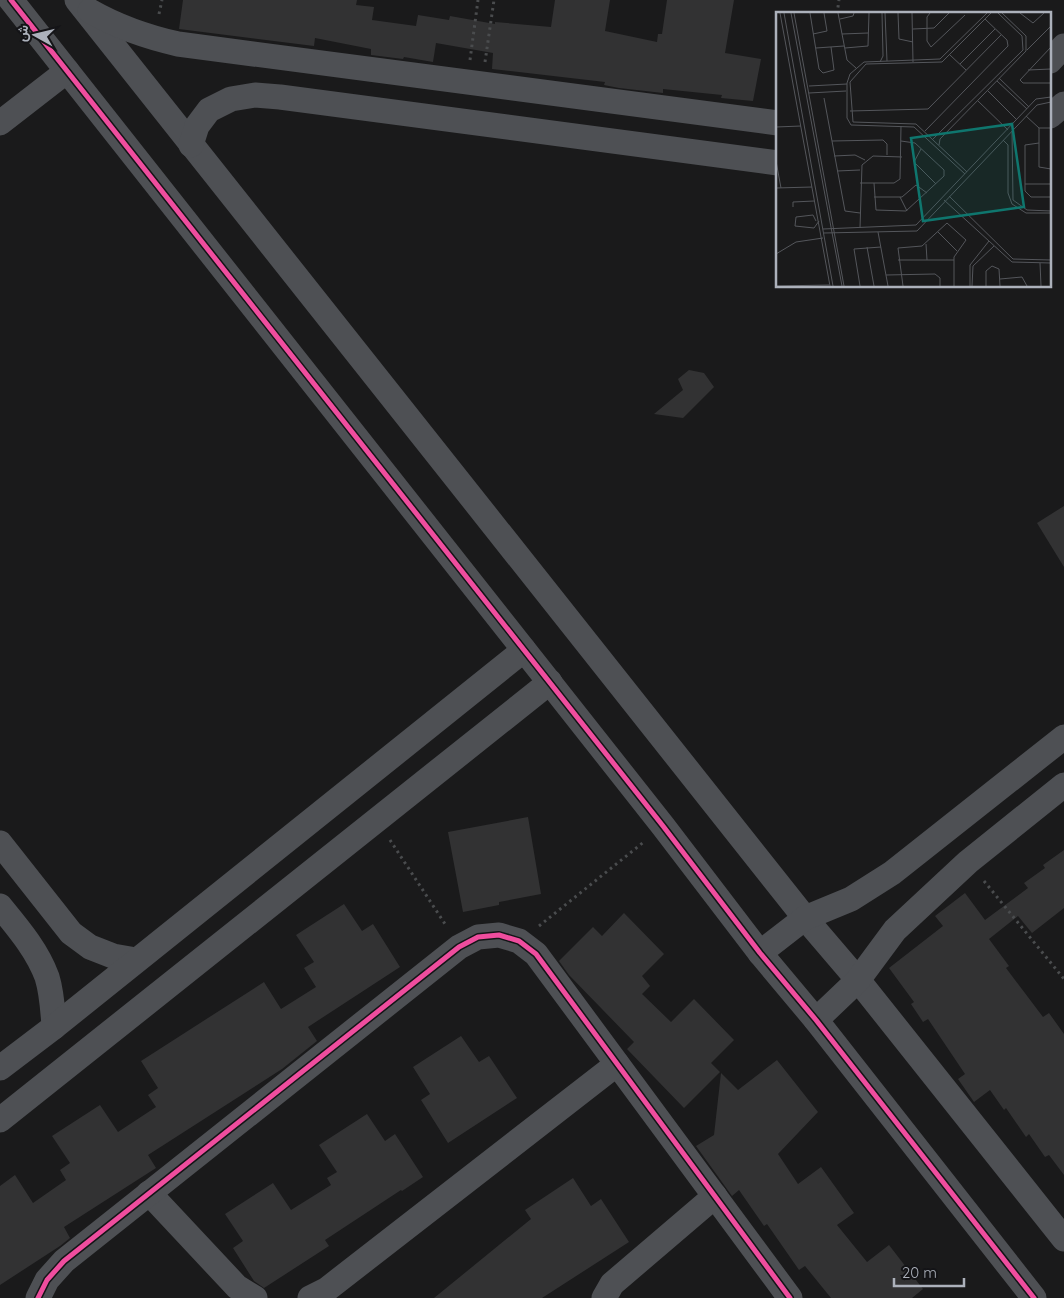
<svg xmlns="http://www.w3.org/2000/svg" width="1064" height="1298" viewBox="0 0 1064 1298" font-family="Quicksand,Vazirmatn,sans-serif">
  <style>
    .building { fill: #323233 }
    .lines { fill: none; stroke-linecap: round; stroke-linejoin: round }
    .path { stroke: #4a4c4e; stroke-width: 3; stroke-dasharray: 2.5 4; stroke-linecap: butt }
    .minor { stroke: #4e5054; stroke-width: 25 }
    .cycleway-casing { stroke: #141417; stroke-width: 8 }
    .cycleway { stroke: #ef4d9e; stroke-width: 5 }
    .inset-road { fill: none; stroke: #54565b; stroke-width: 1 }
    .view { fill: #0f766e; fill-opacity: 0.15; stroke: #0f766e; stroke-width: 2.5 }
    .inset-edge { fill: none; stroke: #acb1bb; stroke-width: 2.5 }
  </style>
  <rect width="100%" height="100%" fill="#1a1a1b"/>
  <g class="building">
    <polygon points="183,0 357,0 356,5 374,7 372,20 416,26 418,15 449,20 450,16 495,24 495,22 551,27 555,0 610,0 605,31 657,42 658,34 662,34 667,0 734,0 725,53 761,59 753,101 721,98 722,95 663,89 663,93 619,88 604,85 605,82 492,69 493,53 436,43 433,62 404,57 403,59 371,55 371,49 315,38 314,46 179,29"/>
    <polygon points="689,370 704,373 714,387 683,418 654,414 683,390 678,379"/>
    <polygon points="1064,506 1064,567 1037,523"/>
    <polygon points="528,817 541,894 499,902 499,905 463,912 448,832"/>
    <polygon points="1064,850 1064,908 1032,933 1018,916 989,939 1009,966 1006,968 1043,1017 1049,1013 1064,1034 1064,1175 1049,1155 1045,1157 1029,1134 1026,1137 1006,1108 1004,1110 990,1090 974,1102 958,1079 965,1074 928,1019 923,1022 911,1004 914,1002 889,968 943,926 935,916 965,893 985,920 1028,888 1024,883 1045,868 1043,865"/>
    <polygon points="344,904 362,931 373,924 400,967 308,1027 317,1041 282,1069 148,1155 156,1168 64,1227 70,1238 60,1246 0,1285 0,1186 15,1175 33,1203 66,1180 60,1170 70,1163 52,1136 100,1105 118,1132 156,1107 148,1095 158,1088 141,1061 264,982 281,1009 316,987 304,968 314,962 296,935"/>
    <polygon points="624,913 664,954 642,976 650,986 642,994 671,1022 694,999 734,1040 711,1063 720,1072 684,1108 627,1049 634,1042 569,975 559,961 593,927 602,936"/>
    <polygon points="461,1036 479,1062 489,1056 517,1098 448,1143 421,1100 430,1094 413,1067"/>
    <polygon points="777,1060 818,1112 778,1154 798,1184 821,1167 854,1213 837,1225 867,1262 889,1245 923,1289 912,1298 831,1298 805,1266 799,1270 767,1224 764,1226 739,1190 732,1196 696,1146 714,1135 721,1073 738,1090"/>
    <polygon points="367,1114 385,1141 395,1134 423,1177 402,1191 401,1190 325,1240 329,1246 264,1288 254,1281 233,1248 243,1241 225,1214 273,1183 291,1210 331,1185 327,1178 337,1172 319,1145"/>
    <polygon points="573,1178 591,1206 601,1199 629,1242 542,1298 434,1298 531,1219 525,1210"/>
  </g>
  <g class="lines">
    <g class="path">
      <polyline points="159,14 162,0"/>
      <polyline points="837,14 839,0"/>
      <polyline points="470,60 478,0"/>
      <polyline points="485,62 494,0"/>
      <polyline points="390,840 447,927"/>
      <polyline points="984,881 1064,979"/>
      <polyline points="539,926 645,841"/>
    </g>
    <g class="minor">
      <polyline points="11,0 663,826 760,953 816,1020 1034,1298"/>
      <polyline points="77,0 805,918 858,980 1064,1239"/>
      <path d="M 90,11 C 118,27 147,37 178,44 L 778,123"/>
      <polyline points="1050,61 1064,46"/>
      <polyline points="1050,116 1064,104"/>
      <polyline points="0,123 67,71"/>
      <polyline points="191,145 197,126 209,110 231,99 255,95 280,97 778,163"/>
      <polyline points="0,843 71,933 90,947 113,956 136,960"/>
      <path d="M 0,906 C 18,928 37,950 47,977 C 52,993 53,1011 54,1027"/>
      <polyline points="760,953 805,918 851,899 892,873 1064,737"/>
      <polyline points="816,1020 858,980 895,930 968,862 1064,785"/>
      <polyline points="0,1068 54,1027 524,650"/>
      <polyline points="0,1120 550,682"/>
      <polyline points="149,1193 237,1287 255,1298"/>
      <polyline points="38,1298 47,1280 64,1261 459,947 478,937 499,935 519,941 536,954 790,1298"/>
      <polyline points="310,1298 326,1290 617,1064"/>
      <polyline points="604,1298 612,1284 715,1196"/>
    </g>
    <g class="cycleway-casing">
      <g id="cycleway">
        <polyline points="11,0 663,826 760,953 816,1020 1034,1298"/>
        <polyline points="38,1298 47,1280 64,1261 459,947 478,937 499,935 519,941 536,954 790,1298"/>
      </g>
    </g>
    <use href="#cycleway" class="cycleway"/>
  </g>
  <g transform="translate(776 12)">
    <rect width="275" height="275" fill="#1a1a1b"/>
    <path class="inset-road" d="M 4,1 L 54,274M 8,1 L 57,274M 15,1 L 66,274M 18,1 L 68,274M 34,1 L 43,57 L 47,61 L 58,58 L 55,35M 62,1 L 71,48 L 80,56M 109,1 L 111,49M 122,1 L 123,27 L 137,30M 136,1 L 137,50M 154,1 L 151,5 L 151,29 L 155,35 L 189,3M 244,1 L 257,11 L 268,1M 64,7 L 77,4 L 78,1M 137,17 L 158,16 L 173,1M 37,22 L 51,19 L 48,1M 66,22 L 92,21M 275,35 L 244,68 L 247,71 L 275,71M 40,36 L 68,34M 69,36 L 92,34 L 93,1M 251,38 L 275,14M 174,43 L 190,58M 104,50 L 107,44 L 106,1M 184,52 L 219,17M 252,58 L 275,57M 223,66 L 253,95M 221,69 L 251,97M 33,74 L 71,72M 212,79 L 241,108M 33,81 L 70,79M 48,86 L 69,199 L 84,201M 202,89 L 232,118M 74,99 L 152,97 L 225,23M 250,104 L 263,116 L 275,116M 0,115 L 25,114M 263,116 L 263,155 L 275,157M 149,119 L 232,34 L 231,28 L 209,7M 236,119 L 237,188 L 251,198 L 275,199M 157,127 L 247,38 L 246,24 L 222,1M 227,128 L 232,133 L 232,181 L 236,192 L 250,201 L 275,201M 56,129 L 107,128 L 111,132 L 111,143M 263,131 L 249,133 L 249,179 L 255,185 L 275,185M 163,133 L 164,127 L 250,39 L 250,24 L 226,1M 145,137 L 138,150 L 160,172M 58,144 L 79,143 L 89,148M 0,149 L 5,176M 61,159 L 84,158M 191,160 L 140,112 L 77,110 L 74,70 L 90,52 L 166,50 L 215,1M 189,162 L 138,115 L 75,113 L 71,106 L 71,71 L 74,62 L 88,50 L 164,47 L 211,1M 84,171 L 118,171 L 124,167 L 125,114M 98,171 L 100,198 L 130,199 L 168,164 L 168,158 L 139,131 L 125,129M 249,172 L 275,172M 0,176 L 36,175M 173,184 L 237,247 L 275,248M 98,185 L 126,185 L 140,173 L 151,181M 124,185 L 131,199M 168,188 L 236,250 L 275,251M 17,195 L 17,190 L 38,189M 40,209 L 37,203 L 20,205 L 19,214 L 38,216 L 43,209M 84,216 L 86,153 L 97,144 L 126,145M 47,217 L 140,213 L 260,87 L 275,85M 102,220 L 112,274M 162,220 L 181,239M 48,221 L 141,219 L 261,93 L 275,90M 150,232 L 151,248M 91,235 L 98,274M 0,242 L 20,230 L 47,226M 122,248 L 178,248M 264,251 L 265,274M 110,263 L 159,262 L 164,266 L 164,274M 224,267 L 246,265 L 251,274M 0,274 L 53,273M 84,274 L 78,237 L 105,235M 127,274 L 122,236 L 146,234 L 171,211 L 190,228 L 178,245 L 178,274M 194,274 L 194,253 L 213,229M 196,274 L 197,254 L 218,234M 210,274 L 210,259 L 216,254 L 223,257 L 224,274"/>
    <path class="view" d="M 236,112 L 248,195 L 147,209 L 135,126 Z"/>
    <rect width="275" height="275" class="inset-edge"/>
  </g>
  <g transform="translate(35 35) rotate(278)" stroke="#141417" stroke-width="4" paint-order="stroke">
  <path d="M0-4L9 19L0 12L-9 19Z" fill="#acb1bb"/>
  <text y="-8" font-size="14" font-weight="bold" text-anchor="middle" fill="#acb1bb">ش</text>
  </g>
  <path d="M894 1278v8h70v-8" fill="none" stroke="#acb1bb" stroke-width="2.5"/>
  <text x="902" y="1278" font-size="15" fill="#acb1bb" stroke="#141417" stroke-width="4" paint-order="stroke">20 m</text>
</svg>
